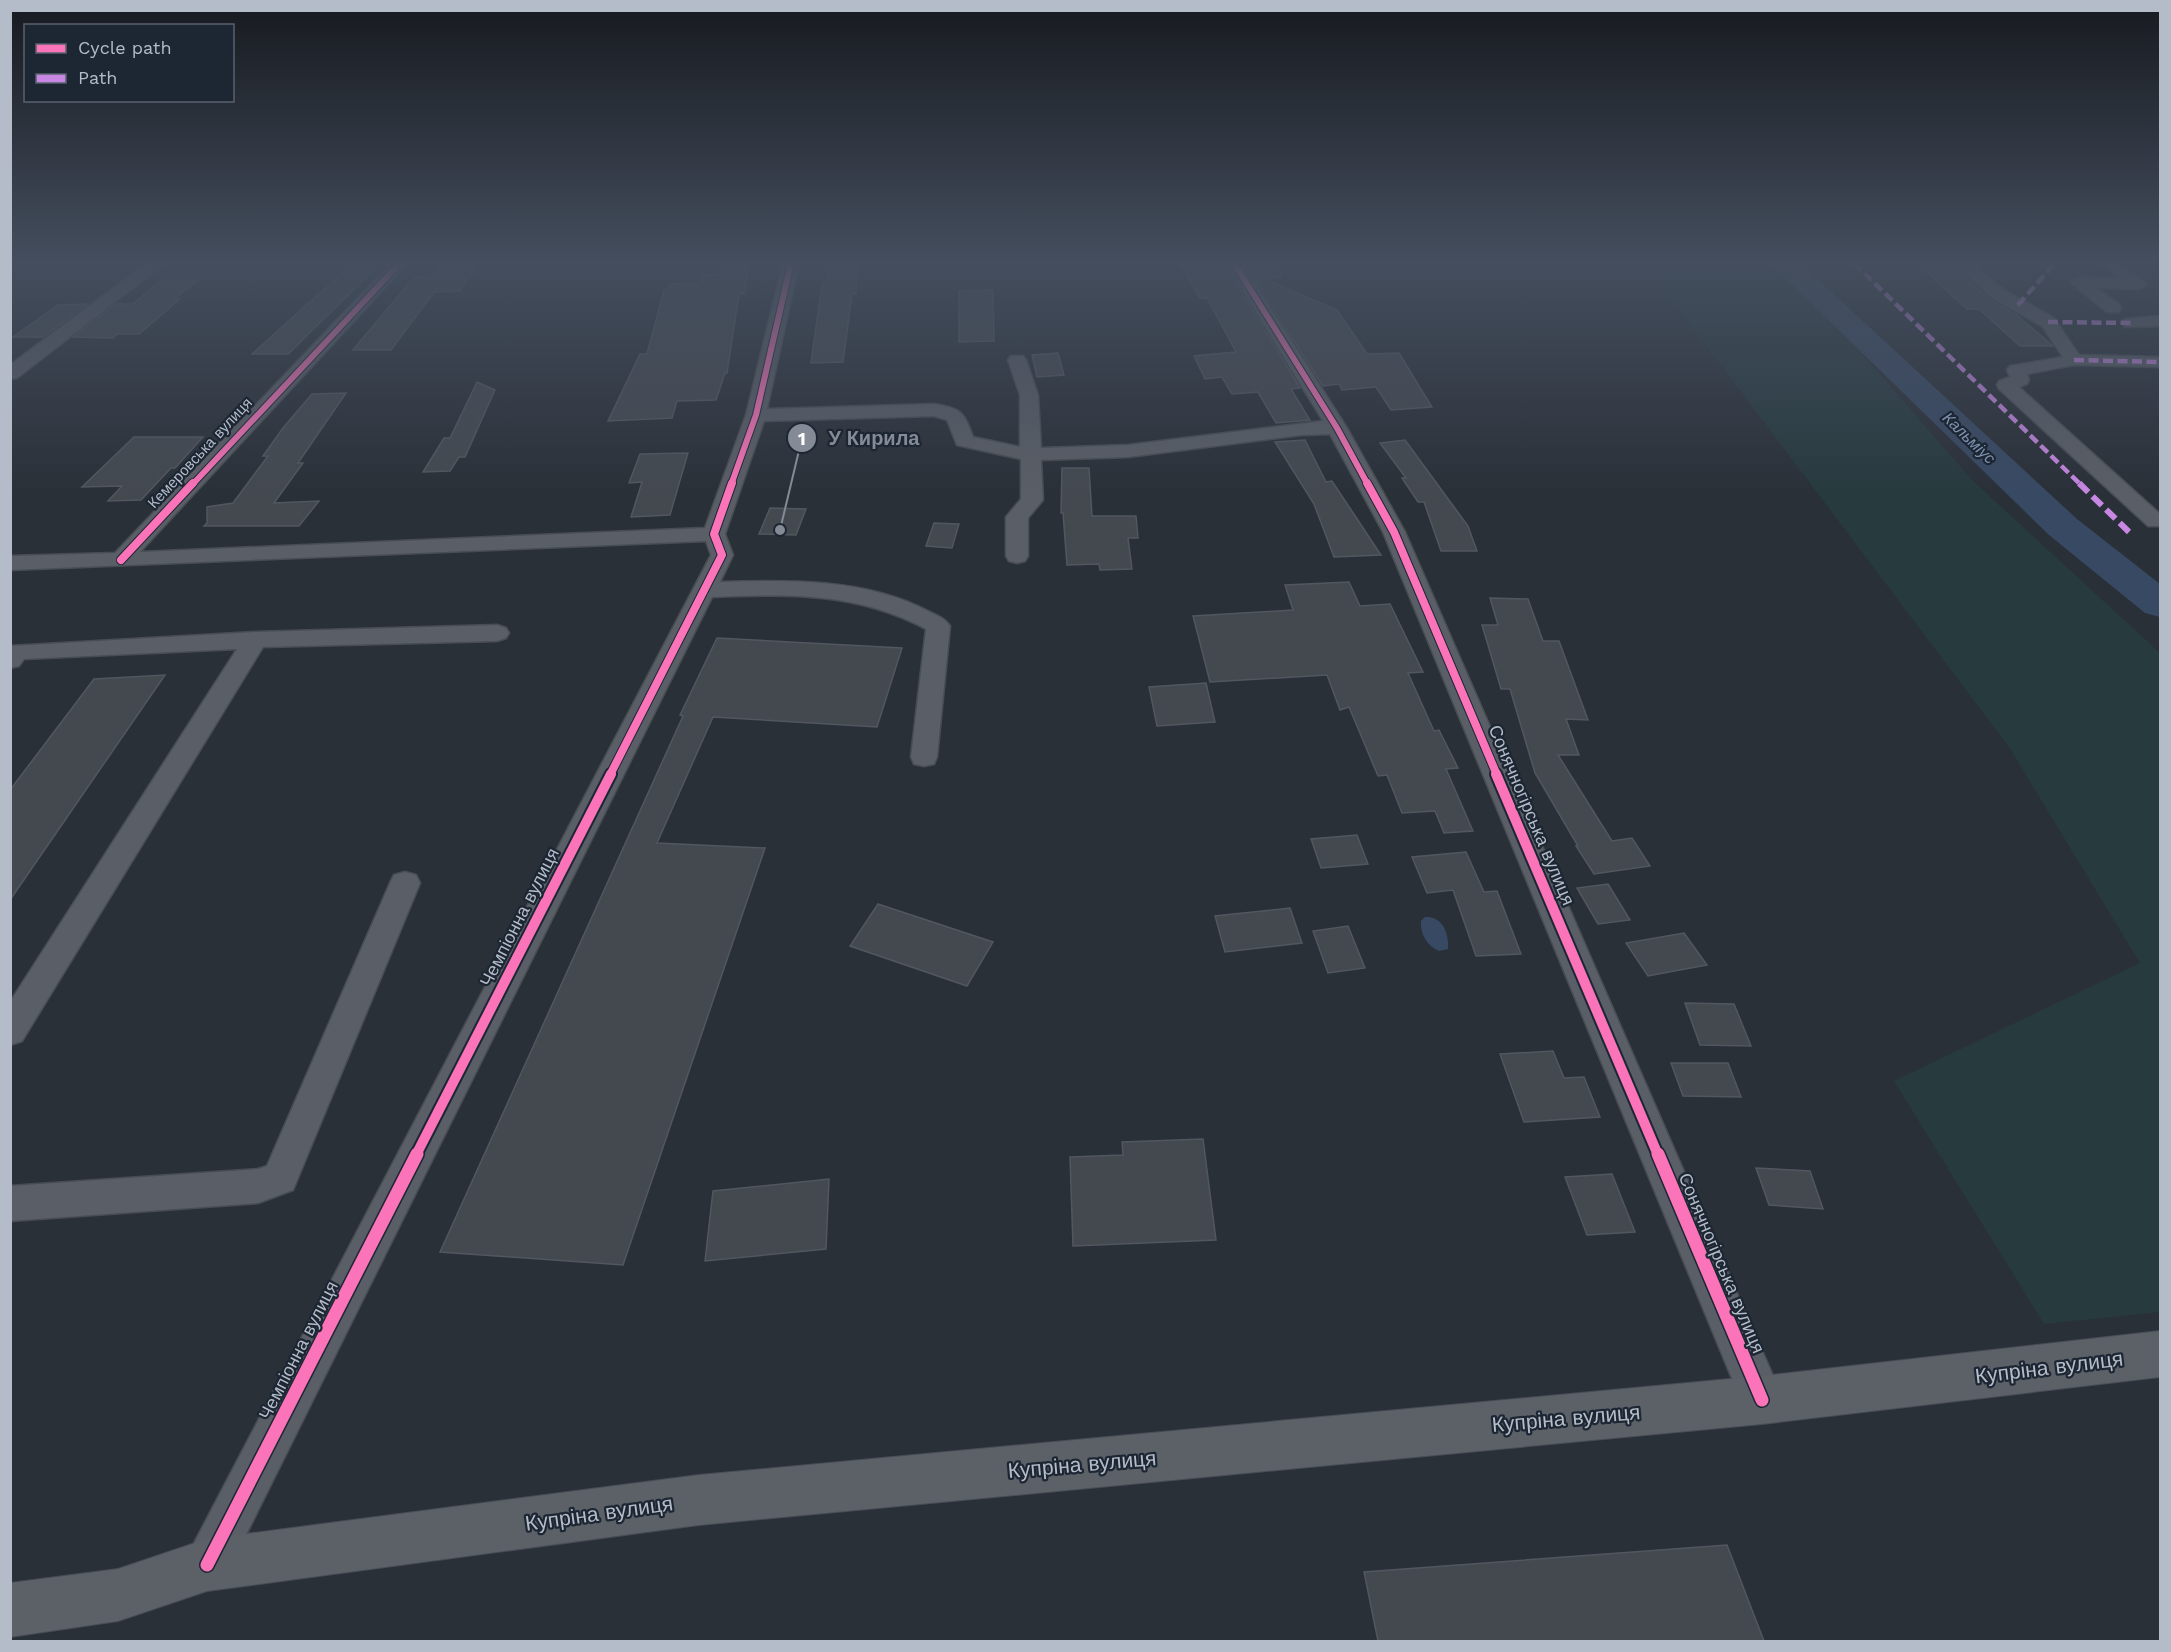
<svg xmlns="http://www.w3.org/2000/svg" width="2171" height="1652" viewBox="0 0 2171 1652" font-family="'Work Sans',sans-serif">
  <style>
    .green { fill: #273a3e }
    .water { fill: #384963 }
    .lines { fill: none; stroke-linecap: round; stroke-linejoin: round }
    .river { fill: #384963; fill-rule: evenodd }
    .building { fill: #444950; stroke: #52575f; stroke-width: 1.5 }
    .minor-casing { stroke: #484c53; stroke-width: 3 }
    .major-casing { stroke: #484c55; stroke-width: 2 }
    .minor { fill: #5a5e66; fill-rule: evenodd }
    .major { fill: #5c6168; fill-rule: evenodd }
    .quiet-far1 { stroke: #c787e3; stroke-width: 4.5; stroke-dasharray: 10 4.5; stroke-linecap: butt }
    .quiet { stroke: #c787e3; stroke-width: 6; stroke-dasharray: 13 6; stroke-linecap: butt }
    .cycleway-far3-casing { stroke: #1d2633; stroke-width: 8 }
    .cycleway-far2-casing { stroke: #1d2633; stroke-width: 10 }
    .cycleway-far1-casing { stroke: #1d2633; stroke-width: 14 }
    .cycleway-casing { stroke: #1d2633; stroke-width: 16 }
    .cycleway-far3 { stroke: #fb73b8; stroke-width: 6 }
    .cycleway-far2 { stroke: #fb73b8; stroke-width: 8 }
    .cycleway-far1 { stroke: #fb73b8; stroke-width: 10 }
    .cycleway { stroke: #fb73b8; stroke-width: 13 }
    .labels { text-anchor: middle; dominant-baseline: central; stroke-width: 4.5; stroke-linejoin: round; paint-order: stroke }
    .far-street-label { font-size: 15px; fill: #b4bcc9; stroke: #1d2633 }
    .far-water-label { font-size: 16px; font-style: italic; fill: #7c92b1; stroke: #1d2633 }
    .street-label { font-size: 18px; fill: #b4bcc9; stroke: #1d2633 }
    .near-street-label { font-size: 21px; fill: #b4bcc9; stroke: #1d2633 }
    .leader { fill: none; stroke: #848b96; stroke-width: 2 }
    .callout-dot { fill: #848b96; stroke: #1d2633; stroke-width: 2 }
    .mark-label { font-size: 18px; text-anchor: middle; font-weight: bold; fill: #fff }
    .callout-label { font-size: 20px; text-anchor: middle; font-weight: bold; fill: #848b96; stroke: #1d2633; stroke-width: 4.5; stroke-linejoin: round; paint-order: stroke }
  </style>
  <rect width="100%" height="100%" fill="#2a3038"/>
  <polygon class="green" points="1644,263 1783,263 1972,480 2160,653 2160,1312 2044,1324 1894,1081 2140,963 2009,747"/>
  <path class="water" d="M 1425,917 C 1443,916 1449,934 1448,949 L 1439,951 C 1427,946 1420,934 1421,921 Z"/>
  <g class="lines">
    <polygon class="river" points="1770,263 1800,263 2077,519 2160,584 2160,617 2145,613 2049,535"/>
  </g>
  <g class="building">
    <polygon points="353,263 374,263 378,266 288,354 252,354"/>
    <polygon points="443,263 479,263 460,291 434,292 391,350 353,350 414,277 433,276"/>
    <polygon points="724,263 749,263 745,294 739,294 727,373 725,373 716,400 677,401 672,418 608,421 640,354 647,354 664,290 668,289 669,284 700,283 701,275 721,274"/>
    <polygon points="827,263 857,263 856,294 852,294 843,362 811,363 822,284 827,284"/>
    <polygon points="1203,263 1224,263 1300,388 1291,389 1310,420 1276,423 1258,392 1232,394 1222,377 1205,379 1194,356 1236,352 1207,298 1200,298 1180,265"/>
    <polygon points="1244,263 1280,263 1281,277 1265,279 1337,310 1367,354 1399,353 1432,407 1391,410 1376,387 1342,390 1339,384 1323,386"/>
    <polygon points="1917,263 1949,263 1990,300 2017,315 2053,346 2020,346 1979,309 1967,309"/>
    <polygon points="160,281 197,281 174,299 180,299 139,334 117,334 113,338 73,337 116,304 133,304"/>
    <polygon points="993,290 994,341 959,342 959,291"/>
    <polygon points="88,304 43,337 13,337 58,305"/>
    <polygon points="1058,353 1064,375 1037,377 1032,355"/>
    <polygon points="477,382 495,390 465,457 459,457 450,471 423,472 444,438 450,438"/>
    <polygon points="346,393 298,463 303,463 274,503 319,501 299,526 204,526 207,523 207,507 233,503 268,456 263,456 283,428 312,394"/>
    <polygon points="134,437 203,437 175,468 171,468 141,500 108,501 122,486 82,487"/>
    <polygon points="1305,440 1326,482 1332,481 1381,555 1334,557 1314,504 1275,442"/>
    <polygon points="1405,440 1468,526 1477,551 1441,551 1424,502 1418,502 1402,478 1406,478 1380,443"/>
    <polygon points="688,453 670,515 631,517 642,482 629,483 640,454"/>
    <polygon points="1062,468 1089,468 1092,516 1136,516 1138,538 1128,538 1132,569 1100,570 1099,564 1067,565 1063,513 1061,513"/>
    <polygon points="770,508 806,509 796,535 759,534"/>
    <polygon points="934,523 959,524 952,548 926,546"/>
    <polygon points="1349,582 1360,606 1390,604 1423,672 1408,673 1434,731 1439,730 1458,768 1446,769 1473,831 1444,833 1435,811 1402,813 1387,775 1378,776 1349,707 1340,710 1327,675 1210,682 1193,616 1293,610 1285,585"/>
    <polygon points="1490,598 1528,599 1543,641 1559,641 1588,720 1566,719 1579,755 1558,755 1612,841 1632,838 1650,866 1594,874 1576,846 1578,846 1535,773 1510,689 1501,689 1482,625 1498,625"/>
    <polygon points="717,638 902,648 877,727 713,717 657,843 765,848 623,1265 440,1252 683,716 680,715"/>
    <polygon points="165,675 10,900 10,790 94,679"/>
    <polygon points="1206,683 1215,722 1157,726 1149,687"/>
    <polygon points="1357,835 1368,864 1321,868 1311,839"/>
    <polygon points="1466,852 1484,892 1497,891 1521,954 1476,956 1453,890 1427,893 1412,857"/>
    <polygon points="1608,884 1630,920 1598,924 1577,888"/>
    <polygon points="878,904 993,942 967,986 850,946"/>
    <polygon points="1290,908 1302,943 1225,952 1215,916"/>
    <polygon points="1348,926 1365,968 1328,973 1313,931"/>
    <polygon points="1684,933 1707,965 1648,976 1626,943"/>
    <polygon points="1685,1003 1734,1004 1751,1046 1700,1045"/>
    <polygon points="1553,1051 1564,1078 1584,1077 1600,1117 1524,1122 1500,1054"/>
    <polygon points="1671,1063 1728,1063 1741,1097 1683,1096"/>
    <polygon points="1203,1139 1216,1240 1073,1246 1070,1157 1123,1155 1122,1142"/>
    <polygon points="1756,1168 1810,1171 1823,1209 1769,1205"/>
    <polygon points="1612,1174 1635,1232 1587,1235 1565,1177"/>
    <polygon points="829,1179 826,1249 705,1261 713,1191"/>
    <polygon points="1727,1545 1764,1641 1378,1641 1364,1572"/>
  </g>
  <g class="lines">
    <g class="minor-casing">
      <g id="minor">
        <polygon points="147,263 165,263 17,378 10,379 10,365"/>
        <path d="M 391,263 L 408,263 L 140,552 L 705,528 L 746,415 L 783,263 L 799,263 L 767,409 L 934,404 C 961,408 964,412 973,437 L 1020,447 L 1020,395 L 1008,360 L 1011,356 L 1023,356 L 1026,360 L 1038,395 L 1041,448 L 1128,445 L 1323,421 L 1226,263 L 1242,263 L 1347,428 L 1405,532 L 1777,1385 L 1783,1400 L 1777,1415 L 1762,1421 L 1747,1415 L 1383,532 L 1330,434 L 1301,435 L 1128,457 L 1041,460 L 1043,500 L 1028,518 L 1028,556 L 1025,561 L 1017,563 L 1009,561 L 1006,556 L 1006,517 L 1021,499 L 1021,459 L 957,445 L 947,420 L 934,416 L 764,421 L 725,534 L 733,555 L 720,582 C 788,580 865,578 928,611 C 936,615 945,618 950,626 L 937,757 L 934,764 L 924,766 L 914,764 L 911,757 L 926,629 C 857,592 789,594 712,597 L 223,1581 L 207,1587 L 191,1581 L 185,1565 L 191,1549 L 711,555 L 706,541 L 10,570 L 10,556 L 115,553 Z"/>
        <polygon points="1954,263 1971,263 2004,290 2054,318 2079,355 2160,357 2160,367 2074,365 2027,374 2029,380 2027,384 2019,387 2160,514 2160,526 2148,526 1999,389 1997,385 1999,381 2010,377 2007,370 2010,366 2063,357 2042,326 1992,298"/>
        <polygon points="2100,263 2118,263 2147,284 2139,289 2096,288 2119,304 2121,308 2119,312 2107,312 2070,282 2078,277 2120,278"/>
        <polygon points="2160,316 2160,326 2125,327 2122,323 2125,319"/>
        <polygon points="497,625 506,628 509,633 506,638 497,641 263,647 22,1041 10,1045 10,1002 237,649 24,659 19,666 10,668 10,646 255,632"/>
        <polygon points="405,872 416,875 420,883 293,1190 258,1203 10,1221 10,1186 258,1169 267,1166 390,883 394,875"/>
      </g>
    </g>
    <g class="major-casing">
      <polygon id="major" points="2160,1331 2160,1377 1762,1424 699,1525 207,1591 118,1621 10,1637 10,1583 118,1569 207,1539 699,1475 1762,1376"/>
    </g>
    <use href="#minor" class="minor"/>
    <use href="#major" class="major"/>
    <g class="quiet-far1">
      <polyline points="1854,263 2081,485"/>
      <polyline points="2018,305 2055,263"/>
      <polyline points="2048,322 2131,323"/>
      <polyline points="2074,360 2160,362"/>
    </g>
    <polyline class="quiet" points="2079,483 2129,532"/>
    <g class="cycleway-far3-casing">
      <g id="cycleway-far3">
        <polyline points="1234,263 1337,428 1368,485"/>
        <polyline points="192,485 400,263"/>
        <polyline points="731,485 756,415 791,263"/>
      </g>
    </g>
    <g class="cycleway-far2-casing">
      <g id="cycleway-far2">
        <polyline points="1367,483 1394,532 1497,775"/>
        <polyline points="121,560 193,483"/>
        <polyline points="610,775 722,555 714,534 732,483"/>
      </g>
    </g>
    <g class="cycleway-far1-casing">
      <g id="cycleway-far1">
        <polyline points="1496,774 1658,1155"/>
        <polyline points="416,1155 611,774"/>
      </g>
    </g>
    <g class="cycleway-casing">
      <g id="cycleway">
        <polyline points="1658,1154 1762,1400"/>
        <polyline points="207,1565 417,1154"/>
      </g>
    </g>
    <use href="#cycleway-far3" class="cycleway-far3"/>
    <use href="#cycleway-far2" class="cycleway-far2"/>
    <use href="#cycleway-far1" class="cycleway-far1"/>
    <use href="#cycleway" class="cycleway"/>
  </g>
  <linearGradient id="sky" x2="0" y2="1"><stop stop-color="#171a1f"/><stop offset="0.53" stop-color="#444e5e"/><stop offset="1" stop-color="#444e5e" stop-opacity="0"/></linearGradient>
  <rect width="2171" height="494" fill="url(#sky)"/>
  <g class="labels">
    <g class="far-street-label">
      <text transform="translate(200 453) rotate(-47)">Кемеровська вулиця</text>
    </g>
    <g class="far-water-label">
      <text transform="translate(1969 438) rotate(44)">Кальміус</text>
    </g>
    <g class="street-label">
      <text transform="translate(1532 815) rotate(67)">Сонячногірська вулиця</text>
      <text transform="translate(519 917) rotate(-63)">Чемпіонна вулиця</text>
      <text transform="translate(1722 1263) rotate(67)">Сонячногірська вулиця</text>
      <text transform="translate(298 1350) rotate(-63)">Чемпіонна вулиця</text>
    </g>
    <g class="near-street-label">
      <text transform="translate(2049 1367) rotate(-7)">Купріна вулиця</text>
      <text transform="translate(1566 1418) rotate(-5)">Купріна вулиця</text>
      <text transform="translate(1082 1464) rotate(-5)">Купріна вулиця</text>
      <text transform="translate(599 1513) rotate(-8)">Купріна вулиця</text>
    </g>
  </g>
  <path class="leader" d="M780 530L802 438"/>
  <g class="callout-dot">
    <circle cx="780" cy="530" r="6"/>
    <circle cx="802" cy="438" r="15"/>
  </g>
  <g class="mark-label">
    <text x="802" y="445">1</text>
  </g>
  <g class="callout-label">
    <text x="874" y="445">У Кирила</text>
  </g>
  <rect width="2171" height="1652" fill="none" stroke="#b4bcc9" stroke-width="24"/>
  <rect x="24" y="24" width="210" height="78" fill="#1d2633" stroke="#59626f" stroke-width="1.5"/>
  <rect x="36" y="44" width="30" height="9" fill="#fb73b8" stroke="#59626f" stroke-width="1.5"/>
  <text x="78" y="54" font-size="18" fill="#b4bcc9">Cycle path</text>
  <rect x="36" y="74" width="30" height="9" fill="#c787e3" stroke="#59626f" stroke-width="1.5"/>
  <text x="78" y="84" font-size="18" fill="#b4bcc9">Path</text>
</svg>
